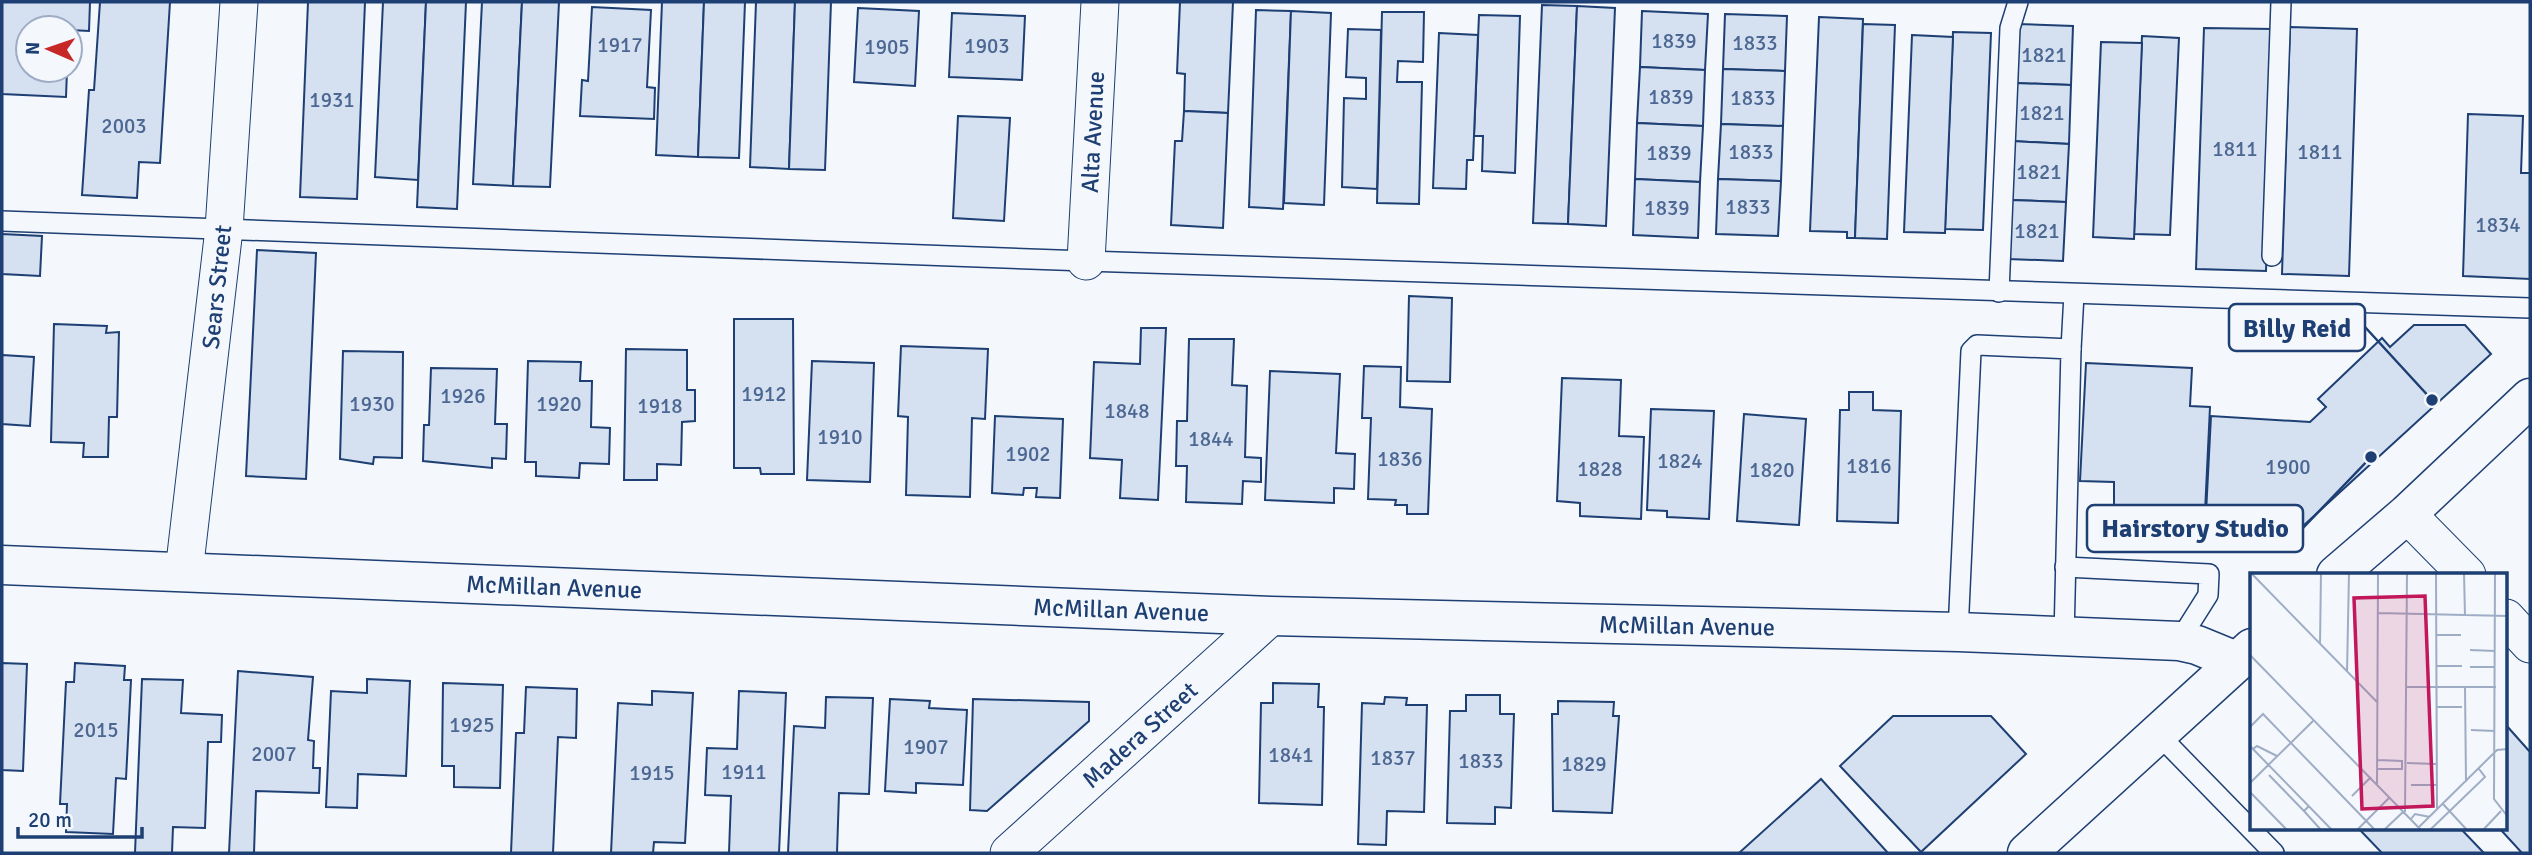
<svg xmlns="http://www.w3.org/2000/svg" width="2532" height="855" viewBox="0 0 2532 855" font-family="Signika,sans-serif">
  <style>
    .building { fill: #d5e0f0; stroke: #1d3f73; stroke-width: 2 }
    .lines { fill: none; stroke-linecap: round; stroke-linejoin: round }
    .service-casing { stroke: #1d3f73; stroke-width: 22 }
    .minor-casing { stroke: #1d3f73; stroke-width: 39 }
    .tertiary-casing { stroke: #1d3f73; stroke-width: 41 }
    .service { stroke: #f4f7fb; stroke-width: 19 }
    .minor { stroke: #f4f7fb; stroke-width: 37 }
    .tertiary { stroke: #f4f7fb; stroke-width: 38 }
    .labels { text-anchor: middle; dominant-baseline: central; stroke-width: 5; stroke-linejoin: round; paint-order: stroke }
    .number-label { font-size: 21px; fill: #4b6792 }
    .street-label { font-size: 24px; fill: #1d3f73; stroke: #f4f7fb }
    .inset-road { fill: none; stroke: #9eadc5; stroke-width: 2 }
    .view { fill: #c2185b; fill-opacity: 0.15; stroke: #c2185b; stroke-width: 3.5 }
    .inset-edge { fill: none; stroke: #1d3f73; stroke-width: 3.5 }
    .leader { fill: none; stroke: #1d3f73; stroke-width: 2.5 }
    .callout-dot { fill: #1d3f73; stroke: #f4f7fb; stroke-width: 2.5 }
    .callout { fill: #f4f7fb; stroke: #1d3f73; stroke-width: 2.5 }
    .callout-label { font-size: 26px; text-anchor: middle; font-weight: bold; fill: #1d3f73 }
  </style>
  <rect width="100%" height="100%" fill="#f4f7fb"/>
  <g class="building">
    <polygon points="2,2 90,2 89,31 70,30 70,28 28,28 28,70 67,70 66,97 2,94"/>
    <polygon points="100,2 170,2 160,163 139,162 137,198 82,195 89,90 94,90"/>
    <polygon points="308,2 365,2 357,199 300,197"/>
    <polygon points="383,2 426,2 418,180 375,177"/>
    <polygon points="426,2 466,2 457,209 417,207"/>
    <polygon points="482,2 522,2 513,186 473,184"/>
    <polygon points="522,2 559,2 550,187 513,186"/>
    <polygon points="662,2 704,2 698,157 656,155"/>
    <polygon points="704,2 745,2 739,158 698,157"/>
    <polygon points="756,2 795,2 789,169 750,167"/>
    <polygon points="795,2 831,2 825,170 789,169"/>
    <polygon points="1180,2 1233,2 1228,113 1184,111 1185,74 1177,73"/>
    <polygon points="1542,5 1577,6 1568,224 1533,223"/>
    <polygon points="1577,6 1615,8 1606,226 1568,224"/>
    <polygon points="592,7 651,10 647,87 655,88 654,119 580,116 582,80 588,81"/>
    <polygon points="858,8 919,11 915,86 854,82"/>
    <polygon points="1256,10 1291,11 1283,209 1249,207"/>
    <polygon points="1291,11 1331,13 1324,205 1284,203"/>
    <polygon points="1642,11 1708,14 1705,70 1640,67"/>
    <polygon points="1382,12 1424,12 1423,62 1398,61 1397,82 1422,82 1419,204 1377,203"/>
    <polygon points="952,13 1025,16 1022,80 949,77"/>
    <polygon points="1725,14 1787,16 1785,71 1723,69"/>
    <polygon points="1479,15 1520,16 1515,173 1482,171 1483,136 1474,136"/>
    <polygon points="1819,17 1863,19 1855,238 1847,238 1847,232 1810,231"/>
    <polygon points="1863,24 1895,25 1887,239 1855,238"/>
    <polygon points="2017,24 2073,26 2071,85 2015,83"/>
    <polygon points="2290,27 2357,29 2349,276 2282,274"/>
    <polygon points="2204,28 2274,29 2266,271 2196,269"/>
    <polygon points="1348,29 1381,30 1377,189 1342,187 1344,98 1366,99 1366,78 1346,77"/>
    <polygon points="1953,32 1991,33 1983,230 1945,229"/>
    <polygon points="1439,33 1478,35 1473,160 1467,160 1466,189 1433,188"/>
    <polygon points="1912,35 1953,37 1945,233 1904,232"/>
    <polygon points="2142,36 2179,38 2170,235 2134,234"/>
    <polygon points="2101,42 2142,43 2134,239 2093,237"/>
    <polygon points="1640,67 1705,70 1703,126 1637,123"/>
    <polygon points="1723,69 1785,71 1783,126 1721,124"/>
    <polygon points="2015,83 2071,85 2069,144 2012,141"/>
    <polygon points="1184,111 1228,113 1223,228 1171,225 1175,141 1182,141"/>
    <polygon points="2468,114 2523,116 2521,173 2530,173 2530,279 2463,276"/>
    <polygon points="958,116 1010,118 1004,221 953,218"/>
    <polygon points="1637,123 1703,126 1700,182 1635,179"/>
    <polygon points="1721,124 1783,126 1781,181 1718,179"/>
    <polygon points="2012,141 2069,144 2066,202 2010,200"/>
    <polygon points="1635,179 1700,182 1698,238 1633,235"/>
    <polygon points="1718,179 1781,181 1778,236 1716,234"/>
    <polygon points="2010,200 2066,202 2063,261 2008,259"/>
    <polygon points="2,234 42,236 40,276 2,274"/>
    <polygon points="257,250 316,253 306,479 246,476"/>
    <polygon points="1409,296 1452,298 1450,382 1407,381"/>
    <polygon points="734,319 793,319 794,474 761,474 760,468 734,468"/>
    <polygon points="54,324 107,326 106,333 119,332 117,417 109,417 108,457 83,457 84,443 51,442"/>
    <polygon points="2414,325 2465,325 2491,354 2291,537 2205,533 2211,416 2310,422 2326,407 2318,399 2382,338 2390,347"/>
    <polygon points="1141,328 1166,328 1158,500 1120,498 1122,460 1090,458 1094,362 1140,364"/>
    <polygon points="1189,339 1234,339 1232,385 1247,386 1245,457 1261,458 1261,482 1243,481 1242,504 1186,502 1187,466 1176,466 1177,421 1187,421"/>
    <polygon points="901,346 988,349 985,419 972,418 970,497 906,495 908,417 898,416"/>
    <polygon points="626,349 687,350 687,390 695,390 695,421 682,422 681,465 657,464 657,480 624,480"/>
    <polygon points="343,351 403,352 402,458 374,457 373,464 340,459"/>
    <polygon points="2,355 34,357 30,426 2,424"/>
    <polygon points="528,361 581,362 580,381 592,381 591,427 610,428 609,464 580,463 579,478 536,476 536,462 525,462"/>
    <polygon points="812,361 874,363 870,482 807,480"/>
    <polygon points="2086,363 2192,368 2190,406 2210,407 2205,512 2114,507 2114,482 2080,481"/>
    <polygon points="1364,366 1401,367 1400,407 1432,409 1428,514 1407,514 1407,505 1395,505 1396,500 1368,499 1371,418 1362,418"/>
    <polygon points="431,368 497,369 495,424 507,424 506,459 492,458 492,468 423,461 424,425 429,425"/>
    <polygon points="1270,371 1340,374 1336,453 1355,454 1354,489 1334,488 1334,503 1265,500"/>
    <polygon points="1562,378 1621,380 1619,436 1644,437 1641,519 1580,516 1580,503 1557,501"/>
    <polygon points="1849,392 1873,392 1873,410 1901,411 1898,523 1837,521 1840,410 1849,410"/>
    <polygon points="1651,409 1714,411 1709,519 1667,517 1667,511 1647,510"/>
    <polygon points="1744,414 1806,419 1799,525 1737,521"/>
    <polygon points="995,416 1063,419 1060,498 1036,497 1037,488 1024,488 1023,495 992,493"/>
    <polygon points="2,663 27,664 23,771 2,770"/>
    <polygon points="75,663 125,666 124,680 131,680 126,779 116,778 113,834 66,832 67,804 60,804 66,682 74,682"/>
    <polygon points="238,671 313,677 308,740 314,741 313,768 320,768 319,793 256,791 254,853 229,853"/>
    <polygon points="142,679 183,680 181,713 222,715 221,742 208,742 205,828 173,827 172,853 135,853"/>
    <polygon points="367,679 410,681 406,776 358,774 357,808 326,807 331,691 367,693"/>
    <polygon points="443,683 503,685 500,788 454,787 454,766 442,766"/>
    <polygon points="1273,683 1319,684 1318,707 1324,707 1322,805 1259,803 1261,703 1273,703"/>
    <polygon points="526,687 577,689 576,738 558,737 553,853 511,853 516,733 524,733"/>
    <polygon points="652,691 693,693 685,843 654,842 653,853 611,853 618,703 652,705"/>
    <polygon points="739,691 786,693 779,853 729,853 731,796 705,795 707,748 737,749"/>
    <polygon points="1466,695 1500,695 1500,714 1514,714 1511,808 1495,807 1495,824 1447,823 1450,711 1466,711"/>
    <polygon points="826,697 873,698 869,794 839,793 837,853 788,853 794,726 825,728"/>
    <polygon points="1385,697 1407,698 1406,705 1427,705 1424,812 1387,811 1386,845 1358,844 1362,703 1384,704"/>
    <polygon points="890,699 930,701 929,708 967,710 963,785 916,783 916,793 885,791"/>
    <polygon points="973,699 1089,702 1089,721 987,811 970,810"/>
    <polygon points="1558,701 1614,702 1613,716 1619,716 1612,813 1553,811 1552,714 1558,714"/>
    <polygon points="1893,716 1991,716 2026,754 1921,852 1840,766"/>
    <polygon points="2506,725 2530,752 2530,853 2522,853 2500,829 2506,829"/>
    <polygon points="1821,779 1888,853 1739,853"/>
    <polygon points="2359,829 2461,829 2484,853 2382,853"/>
  </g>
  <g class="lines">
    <g class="service-casing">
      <g id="service">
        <polyline points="2,221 1086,261 2530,308"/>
        <polyline points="2272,256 2281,2"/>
        <polyline points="1999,292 2010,28 2018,2"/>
        <polyline points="2071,349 2074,294"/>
        <polyline points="2065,567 2209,574 2208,595 2179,641"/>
        <polyline points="1958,632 1971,351 1977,345 2071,349 2064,637"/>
        <polyline points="2157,733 2274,853"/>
      </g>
    </g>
    <g class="minor-casing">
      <g id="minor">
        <polyline points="1086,261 1100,2"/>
        <polyline points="2407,514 2467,575"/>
        <polyline points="184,572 224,229 239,2"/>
        <polyline points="2506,618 2530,644"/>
        <polyline points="1009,853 1271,616"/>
      </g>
    </g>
    <g class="tertiary-casing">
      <g id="tertiary">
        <polyline points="2,565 1271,616 1958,632 2179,641 2197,645 2236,661"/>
        <polyline points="2336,575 2407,514 2530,398"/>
        <polyline points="2027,853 2252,648"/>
      </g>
    </g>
    <use href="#service" class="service"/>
    <use href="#minor" class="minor"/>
    <use href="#tertiary" class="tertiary"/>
  </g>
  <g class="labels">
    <g class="number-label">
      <text x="1674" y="41">1839</text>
      <text x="1755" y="43">1833</text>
      <text x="620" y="45">1917</text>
      <text x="987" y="46">1903</text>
      <text x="887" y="47">1905</text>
      <text x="2044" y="55">1821</text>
      <text x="1671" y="97">1839</text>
      <text x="1753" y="98">1833</text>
      <text x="332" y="100">1931</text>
      <text x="2042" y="113">1821</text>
      <text x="124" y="126">2003</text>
      <text x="2235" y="149">1811</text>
      <text x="1751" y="152">1833</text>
      <text x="2320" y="152">1811</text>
      <text x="1669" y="153">1839</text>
      <text x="2039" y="172">1821</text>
      <text x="1748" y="207">1833</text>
      <text x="1667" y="208">1839</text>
      <text x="2498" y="225">1834</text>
      <text x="2037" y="231">1821</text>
      <text x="764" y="394">1912</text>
      <text x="463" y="396">1926</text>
      <text x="372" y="404">1930</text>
      <text x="559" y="404">1920</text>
      <text x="660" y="406">1918</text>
      <text x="1127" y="411">1848</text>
      <text x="840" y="437">1910</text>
      <text x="1211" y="439">1844</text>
      <text x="1028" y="454">1902</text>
      <text x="1400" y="459">1836</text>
      <text x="1680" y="461">1824</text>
      <text x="1869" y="466">1816</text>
      <text x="2288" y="467">1900</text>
      <text x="1600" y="469">1828</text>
      <text x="1772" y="470">1820</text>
      <text x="472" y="725">1925</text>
      <text x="96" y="730">2015</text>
      <text x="926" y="747">1907</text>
      <text x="274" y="754">2007</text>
      <text x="1291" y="755">1841</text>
      <text x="1393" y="758">1837</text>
      <text x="1481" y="761">1833</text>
      <text x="1584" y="764">1829</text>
      <text x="744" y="772">1911</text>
      <text x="652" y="773">1915</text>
    </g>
    <g class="street-label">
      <text transform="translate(1093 132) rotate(-87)">Alta Avenue</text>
      <text transform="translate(217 287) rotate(-84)">Sears Street</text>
      <text transform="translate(554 587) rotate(2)">McMillan Avenue</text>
      <text transform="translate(1121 610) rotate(2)">McMillan Avenue</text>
      <text transform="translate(1687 626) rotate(1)">McMillan Avenue</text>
      <text transform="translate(1140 735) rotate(-42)">Madera Street</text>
    </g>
  </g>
  <g transform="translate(2250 573)">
    <rect width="257" height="257" fill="#f4f7fb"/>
    <path class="inset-road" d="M 1,0 L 128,130M 186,0 L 187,237M 214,0 L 215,43M 245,0 L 244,226 L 258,244M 128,40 L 258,43M 187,62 L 211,62M 70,71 L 71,0M 220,77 L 245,78M 0,82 L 171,257M 186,93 L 212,93M 220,94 L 245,94M 97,99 L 99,0M 157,114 L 246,114M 215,114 L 216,209M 186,134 L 212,134M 0,154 L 13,141 L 125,257M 221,157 L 245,158M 0,173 L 82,257M 3,176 L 7,173 L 27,183M 157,190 L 186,191M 128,196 L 152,196 L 152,188 L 128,187M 19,202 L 54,238 L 59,233M 0,210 L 63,148M 127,211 L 128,0M 161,212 L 186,212M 0,219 L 37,257M 102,223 L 121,204M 193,231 L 217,257M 54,238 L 71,257M 155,239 L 157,0M 161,246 L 165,241 L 180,244M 169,254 L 247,177 L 258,176M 107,257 L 140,224M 134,257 L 153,239M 180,257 L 235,204 L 229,196M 233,257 L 251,238"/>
    <path class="view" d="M 175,23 L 183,233 L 112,236 L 104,25 Z"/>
    <rect width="257" height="257" class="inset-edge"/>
  </g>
  <path class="leader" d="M2432 400L2365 327M2371 457L2303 528"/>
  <g class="callout-dot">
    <circle cx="2432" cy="400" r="7"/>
    <circle cx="2371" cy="457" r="7"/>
  </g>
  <g class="callout">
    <rect x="2229" y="304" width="136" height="47" rx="7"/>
    <rect x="2087" y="505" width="216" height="47" rx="7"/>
  </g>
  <g class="callout-label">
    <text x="2297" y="337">Billy Reid</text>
    <text x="2195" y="537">Hairstory Studio</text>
  </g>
  <rect width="2532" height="855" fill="none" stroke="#1d3f73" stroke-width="7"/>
  <g transform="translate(49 49) rotate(272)"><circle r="33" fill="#f4f7fb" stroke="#9eadc5" stroke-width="2"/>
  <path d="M0-5L12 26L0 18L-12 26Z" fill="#c62828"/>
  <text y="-10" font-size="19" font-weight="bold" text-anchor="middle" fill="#1d3f73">N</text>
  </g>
  <path d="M18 827v10h124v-10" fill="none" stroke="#1d3f73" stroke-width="3.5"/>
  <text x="28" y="827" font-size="21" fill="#1d3f73" stroke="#f4f7fb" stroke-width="5" paint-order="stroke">20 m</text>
</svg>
